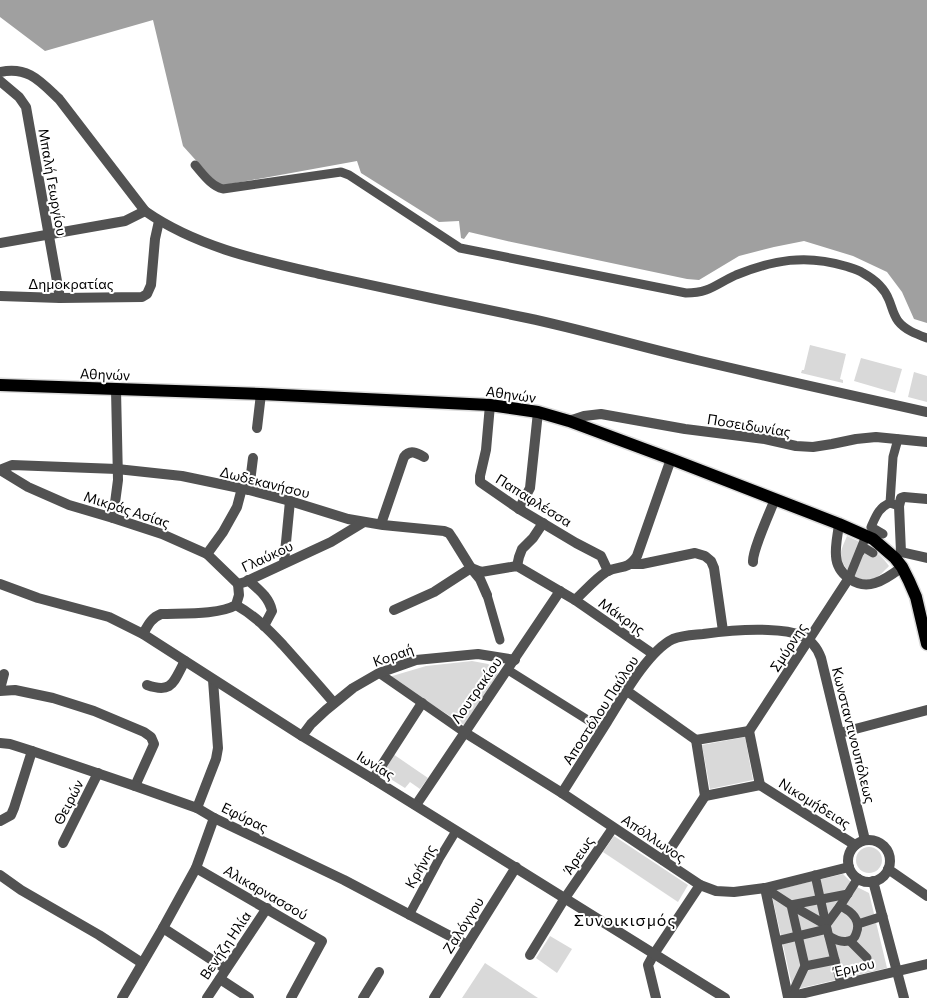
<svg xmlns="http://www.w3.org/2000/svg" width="927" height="998" viewBox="0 0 927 998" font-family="Commissioner,sans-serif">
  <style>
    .green { fill: #d9d9d9 }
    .water { fill: #a0a0a0 }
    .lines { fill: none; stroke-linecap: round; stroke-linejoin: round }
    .primary-casing { stroke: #dbdbdb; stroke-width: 15 }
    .pedestrian { stroke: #525252; stroke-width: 9 }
    .minor { stroke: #525252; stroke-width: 10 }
    .tertiary { stroke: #525252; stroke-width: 10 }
    .primary { stroke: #000; stroke-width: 12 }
    .labels { text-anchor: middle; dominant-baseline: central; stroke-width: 4; stroke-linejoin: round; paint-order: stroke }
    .street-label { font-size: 14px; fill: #000; stroke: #fff }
    .quarter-label { font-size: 16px; letter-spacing: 1px; fill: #000; stroke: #fff }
  </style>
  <rect width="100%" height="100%" fill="#fff"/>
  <g class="green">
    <polygon points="810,345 846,354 840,379 843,380 843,383 801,373 802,370 804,370"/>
    <polygon points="861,358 902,369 895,393 854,381"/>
    <polygon points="914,372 927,376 927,402 908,397"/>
    <path d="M 847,536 C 863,543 879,551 889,566 C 884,571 879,577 873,579 C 858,584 839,567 841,552 C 842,547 845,541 847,536 Z"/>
    <polygon points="472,661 488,664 498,671 497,679 464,725 389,677 426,666"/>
    <polygon points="745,737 753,780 710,789 702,745"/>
    <polygon points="393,754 428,778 420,789 410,782 405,788 381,773"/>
    <polygon points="614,836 688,885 678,902 603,852"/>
    <circle cx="869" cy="860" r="13"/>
    <polygon points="843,874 855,886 869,893 887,968 793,990 771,891"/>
    <polygon points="550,936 572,949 557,973 536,958"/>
    <polygon points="485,963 538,998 462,998"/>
  </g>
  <polygon class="water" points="0,0 927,0 927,323 914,319 902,292 887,272 853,256 804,241 774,247 739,256 699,280 687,279 507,241 469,232 464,239 461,238 459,221 439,222 361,173 357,161 219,186 183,146 153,20 45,51 0,17"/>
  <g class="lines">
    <g class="primary-casing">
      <polyline id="primary" points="0,385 261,394 490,405 538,412 569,421 671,459 839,524 873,539 895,558 902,567 909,581 916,597 927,644"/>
    </g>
    <g class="pedestrian">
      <path d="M 195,165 C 203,174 211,186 223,189 L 341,172 L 349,175 L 460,248 L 686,293 C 710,293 716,284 736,275 C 773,260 806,254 845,266 C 851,268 857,269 863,273 C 874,279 884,287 889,300 C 892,307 893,314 898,321 C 905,330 916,334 927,338"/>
      <polyline points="898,439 893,457 890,503 899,506"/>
      <path d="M 883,534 L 871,527 C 876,516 879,507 890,503"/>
      <polyline points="860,552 863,547 873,553"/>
      <polyline points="849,578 866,536"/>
      <polyline points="487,595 500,640"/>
      <polyline points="508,670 602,729"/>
      <polyline points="379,673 464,732"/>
      <polyline points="815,875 827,929 841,984"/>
      <polyline points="765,888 791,905 826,925 840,906 858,878"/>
      <polyline points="409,915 439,859 456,831"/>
      <polyline points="858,924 883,916"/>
      <path d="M 829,936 C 834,939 842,943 848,941 C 852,941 855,937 856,934 C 862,920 851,911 840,906"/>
      <polyline points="777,941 827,929"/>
      <polyline points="850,941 867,958"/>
      <polyline points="835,960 805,966 791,905 848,894"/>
      <polyline points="791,996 805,966"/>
    </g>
    <g class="minor">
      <polyline points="0,81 19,97 26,107 60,298"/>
      <polyline points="0,243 125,221 145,211"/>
      <polyline points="0,296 60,298 142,297 147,294 151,285 155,239 159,221"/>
      <polyline points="490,405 486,450 480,476 480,482 519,509 576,543 601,556 608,571"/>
      <polyline points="257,428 261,394"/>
      <polyline points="0,470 12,465 117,469 182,476 249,490 290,501 348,519 383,525 444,531 449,533 453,539 471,568 480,579 487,595"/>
      <polyline points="0,470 28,487 69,505 113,518 162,534 207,554 238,584"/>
      <polyline points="249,490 253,458"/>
      <polyline points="519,509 530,488 538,412"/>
      <polyline points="113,518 118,480 116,390"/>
      <path d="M 381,524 L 404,457 C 410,449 417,453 424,457"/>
      <path d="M 839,524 C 838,534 835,545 836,556 C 837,574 857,589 875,583 C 885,580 894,573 902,567"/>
      <polyline points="901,552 899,506 901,498 904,497 927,499"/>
      <polyline points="901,552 927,558"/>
      <polyline points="207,554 223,532 237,507 242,488"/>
      <path d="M 753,562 C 752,551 770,512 775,499"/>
      <polyline points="284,563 290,501"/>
      <polyline points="631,564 642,564 695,553 705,556 711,561 714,568 723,631"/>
      <polyline points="517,566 519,557 522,549 533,538 543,523"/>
      <path d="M 248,580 C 259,590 269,597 272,611 L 264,626"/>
      <polyline points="238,584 245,582 331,542 364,522"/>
      <path d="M 575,600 C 585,591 595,579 606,572 C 620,564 626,572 637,556 L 671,459"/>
      <path d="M 236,605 C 254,615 268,629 283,645 C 300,664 317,683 334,703"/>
      <polyline points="394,610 434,592 471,568 481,572 517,566 575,600 653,654"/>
      <path d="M 143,634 C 148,625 151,618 161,614 C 181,613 219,615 236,605 L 239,595 L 238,584"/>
      <path d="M 147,685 C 173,694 173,682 185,661"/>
      <polyline points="0,689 4,674"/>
      <polyline points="0,691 15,690 53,698 94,711 144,732 151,737 154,744 135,786"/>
      <polyline points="627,691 696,740"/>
      <polyline points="749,731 849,578"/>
      <polyline points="464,732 562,793 700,885 716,891 734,892 765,888 849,867"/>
      <polyline points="840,733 927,710"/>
      <polyline points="302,736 311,724 326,710 353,688 379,673 416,660 478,654 515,660"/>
      <polyline points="0,743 10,744 32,751 135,786 197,808 214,818 344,880 467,945"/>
      <polyline points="373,779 422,703"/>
      <polyline points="760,785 855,845"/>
      <path d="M 562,793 C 577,769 592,746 607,722 C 622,698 648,651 673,639 C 683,635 693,635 703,634 C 725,631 747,629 768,630 C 792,631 812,633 821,658 L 865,840"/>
      <polyline points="705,796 760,785 749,731"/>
      <polyline points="705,796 696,740 749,731"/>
      <polyline points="416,805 560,591"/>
      <polyline points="197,808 216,759 218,748 213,680"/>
      <polyline points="0,821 11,815 14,808 32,751"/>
      <circle cx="869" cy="861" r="21"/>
      <polyline points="63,843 98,773"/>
      <polyline points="663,860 705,796"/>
      <polyline points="196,868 322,941 291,998"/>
      <polyline points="888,869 927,896"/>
      <polyline points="0,875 21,890 99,935 142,963"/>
      <polyline points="873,881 904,998"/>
      <polyline points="765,888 788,997"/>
      <polyline points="163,928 226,969"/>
      <polyline points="530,955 565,898 613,828"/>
      <polyline points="220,979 249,998"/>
      <polyline points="788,997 927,964"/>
      <polyline points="122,998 163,928 196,868 214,818"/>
      <polyline points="207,998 267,908"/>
      <polyline points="363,998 379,972"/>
      <polyline points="434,998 516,867"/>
      <polyline points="656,998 648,965 654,954 700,885"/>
    </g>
    <g class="tertiary">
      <path d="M 0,72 C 28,66 40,81 59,99 L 145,211 C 198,248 263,261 324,275 C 392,290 459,304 527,318 C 584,330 640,347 697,360 C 773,378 850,395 927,412"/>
      <polyline points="569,421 584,416 601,414 685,429 765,439 796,446 813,447 832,444 856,439 876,437 927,442"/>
      <polyline points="0,584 38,598 109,617 143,634 302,736 373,779 725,998"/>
    </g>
    <use href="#primary" class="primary"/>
  </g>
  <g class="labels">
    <g class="street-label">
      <text transform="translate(53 182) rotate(80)">Μπαλή Γεωργίου</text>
      <text x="71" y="283">Δημοκρατίας</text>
      <text transform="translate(105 374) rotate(2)">Αθηνών</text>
      <text transform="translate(511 394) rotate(8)">Αθηνών</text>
      <text transform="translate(749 425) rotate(9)">Ποσειδωνίας</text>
      <text transform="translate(265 482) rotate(14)">Δωδεκανήσου</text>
      <text transform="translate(534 500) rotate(32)">Παπαφλέσσα</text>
      <text transform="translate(127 509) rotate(18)">Μικράς Ασίας</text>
      <text transform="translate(267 556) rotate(-25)">Γλαύκου</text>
      <text transform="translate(622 616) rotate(35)">Μάκρης</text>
      <text transform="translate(788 647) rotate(-57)">Σμύρνης</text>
      <text transform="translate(393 655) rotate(-19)">Κοραή</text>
      <text transform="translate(476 690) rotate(-55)">Λουτρακίου</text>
      <text transform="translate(600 710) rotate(-57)">Αποστόλου Παύλου</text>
      <text transform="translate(854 735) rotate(76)">Κωνσταντινουπόλεως</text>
      <text transform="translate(376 765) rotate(31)">Ιωνίας</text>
      <text transform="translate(68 802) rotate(-63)">Θειρών</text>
      <text transform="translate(815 803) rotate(32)">Νικομήδειας</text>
      <text transform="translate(245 817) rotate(26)">Εφύρας</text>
      <text transform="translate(654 838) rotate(34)">Απόλλωνος</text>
      <text transform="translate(578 855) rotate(-56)">Άρεως</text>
      <text transform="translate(420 866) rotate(-61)">Κρήνης</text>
      <text transform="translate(266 892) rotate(30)">Αλικαρνασσού</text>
      <text transform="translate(463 925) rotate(-58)">Ζαλόγγου</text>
      <text transform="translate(225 945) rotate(-56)">Βενήζη Ηλία</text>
      <text transform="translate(854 967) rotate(-13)">Έρμου</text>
    </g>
    <g class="quarter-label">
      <text x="625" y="919">Συνοικισμός</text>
    </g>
  </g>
</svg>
